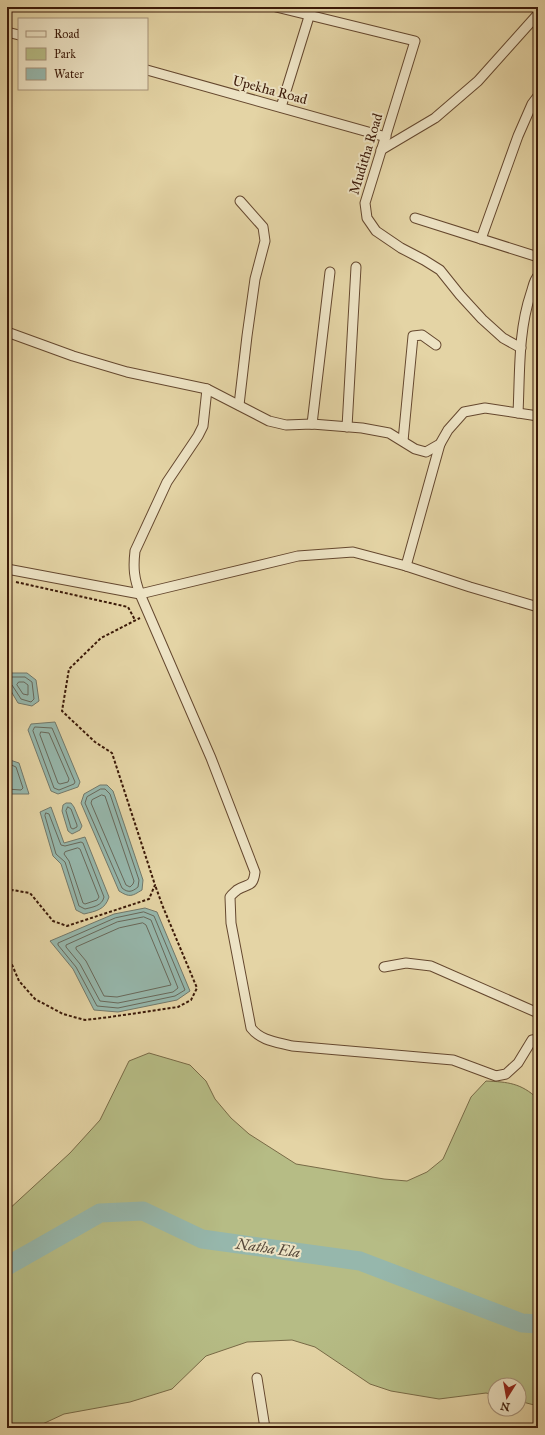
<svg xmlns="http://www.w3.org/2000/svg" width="545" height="1435" viewBox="0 0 545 1435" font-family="'IM FELL Great Primer',serif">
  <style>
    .green { fill: #b6bc85; stroke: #786a46 }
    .water { fill: #96b7ac; stroke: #72786a }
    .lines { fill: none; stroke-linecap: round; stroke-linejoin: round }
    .shore { stroke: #68685a; stroke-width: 1 }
    .river { stroke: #96b7ac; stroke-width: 19 }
    .minor-casing { stroke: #65482f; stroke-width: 11 }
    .path { stroke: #3b1908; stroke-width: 2; stroke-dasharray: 3 2; stroke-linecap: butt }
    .minor { stroke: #ede3c4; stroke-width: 9 }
    .labels { text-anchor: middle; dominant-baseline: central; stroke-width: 4; stroke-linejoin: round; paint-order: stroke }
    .street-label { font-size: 14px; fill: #3b1908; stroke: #ede3c4 }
    .water-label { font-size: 15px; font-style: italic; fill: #564839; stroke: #ede3c4 }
  </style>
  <rect width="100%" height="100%" fill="#e4d4a5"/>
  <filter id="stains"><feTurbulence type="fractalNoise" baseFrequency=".005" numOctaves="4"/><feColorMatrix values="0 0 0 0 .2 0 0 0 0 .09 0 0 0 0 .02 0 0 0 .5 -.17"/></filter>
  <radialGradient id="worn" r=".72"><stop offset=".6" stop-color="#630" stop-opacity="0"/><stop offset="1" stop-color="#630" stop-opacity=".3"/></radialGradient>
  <path class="green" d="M 149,1053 L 190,1065 L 206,1081 L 215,1099 L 231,1118 L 249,1134 L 296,1164 L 384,1179 L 407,1181 L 427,1172 L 443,1159 L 471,1097 L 486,1081 C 508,1082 521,1083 538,1099 L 538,1406 L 519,1401 L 519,1385 L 495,1385 L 495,1395 L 486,1393 L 439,1399 L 391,1391 L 370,1384 L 315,1347 L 292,1340 L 247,1342 L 206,1356 L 172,1389 L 130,1402 L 64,1414 L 34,1428 L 7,1428 L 7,1211 L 70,1153 L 100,1120 L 129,1061 Z"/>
  <g class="water">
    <polygon points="7,673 27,673 36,680 39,701 32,706 18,703 8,686"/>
    <polygon points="55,722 80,782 78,787 58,794 51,791 28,730 31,724"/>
    <polygon points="7,759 19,763 29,794 11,794 7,793"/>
    <path d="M 100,785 L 107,785 L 113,791 L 143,880 L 142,890 C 132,896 130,898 119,891 L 81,803 L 84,794 Z"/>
    <polygon points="66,803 71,803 74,807 82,826 80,830 72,834 68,831 62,811 63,805"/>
    <path d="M 51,807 L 64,843 L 85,837 L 109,897 C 105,910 96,911 84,914 L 76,910 L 61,864 L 53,856 L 40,812 Z"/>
    <polygon points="145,908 157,912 190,991 177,1000 118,1012 94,1010 73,969 50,941 114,914"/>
  </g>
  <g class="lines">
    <g class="shore">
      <polyline points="7,677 25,677 32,682 34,699 31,702 21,699 12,685 7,684"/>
      <polygon points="19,682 24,682 28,685 28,695 23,694 17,685"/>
      <polygon points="35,727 52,728 75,782 74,784 59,790 54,788 33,731"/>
      <polygon points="41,732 49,733 69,779 68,782 60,784 58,783 40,735"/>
      <polyline points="7,763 16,767 23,788 21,790 7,789"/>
      <path d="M 101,789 L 105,789 L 110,794 L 139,880 L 138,887 C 132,892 128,893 122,888 L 85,803 L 87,797 Z"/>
      <polygon points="102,795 105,796 134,881 133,884 130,887 126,885 91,803 92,800"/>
      <polygon points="68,807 71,809 77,825 77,827 73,829 71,828 66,811"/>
      <path d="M 46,813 L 49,814 L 61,845 L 65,846 L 81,842 L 83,843 L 104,897 C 102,906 93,907 85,909 L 79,906 L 65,862 L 56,854 L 45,816 Z"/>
      <polygon points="78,848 80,849 99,897 97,900 85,904 83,903 69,861 64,854 65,852"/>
      <polygon points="144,912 154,916 185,990 175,996 118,1008 97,1006 76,967 58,945 58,943 115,918"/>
      <polygon points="144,917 151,920 178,988 173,992 118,1003 100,1001 80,964 66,947 66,945 117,922"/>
      <polygon points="143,923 146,925 171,985 117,997 104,996 86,961 76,949 76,947 119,928"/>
    </g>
    <polyline class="river" points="7,1266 100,1213 143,1211 202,1239 360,1261 522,1323 538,1324"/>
    <g class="minor-casing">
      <g id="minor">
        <polyline points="276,7 415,41 365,203 367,218 376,231 401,248 424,260 440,270 460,295 482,319 503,338 521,348"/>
        <polyline points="7,32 19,35"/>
        <polyline points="147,70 386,137"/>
        <polyline points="281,107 312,7"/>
        <polyline points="381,150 435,118 478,81 538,14"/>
        <polyline points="415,218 538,257"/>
        <polyline points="481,239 518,136 532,104 538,96"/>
        <polyline points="7,332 73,356 127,372 207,389 269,421 286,425 312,424 362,428 389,433 415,449 426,452 440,444 448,430 464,412 485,408 538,416"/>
        <path d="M 207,389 L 203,426 L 198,436 L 167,482 L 135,551 C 133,568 134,578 140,594 L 211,758 L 255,872 C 253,888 248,883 237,890 C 235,892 232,894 230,897 L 231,923 L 251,1028 C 261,1041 277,1042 292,1046 L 453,1060 L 496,1076 L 506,1074 L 518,1063 L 532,1040 L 538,1039"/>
        <polyline points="239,405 247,336 255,279 265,241 263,227 240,201"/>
        <path d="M 518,413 C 520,373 518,331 531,293 C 533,287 534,280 538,276"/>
        <polyline points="312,424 330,272"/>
        <polyline points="347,427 356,267"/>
        <polyline points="403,441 413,336 422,335 436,345"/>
        <polyline points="406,566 440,444"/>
        <polyline points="7,569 140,594 298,556 353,552 406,566 470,587 538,607"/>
        <polyline points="384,967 406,963 431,966 538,1013"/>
        <polyline points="257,1378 265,1428"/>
      </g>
    </g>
    <g class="path">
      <polyline points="16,582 128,607 135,620"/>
      <polyline points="7,894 12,890 30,893 53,921 67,926 149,899 155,885 112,753 95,742 62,711 69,669 101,638 140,618"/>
      <polyline points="7,940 10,960 19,981 35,999 63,1014 85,1020 110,1017 178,1007 191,1000 197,988 163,907 155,885"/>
    </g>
    <use href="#minor" class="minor"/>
  </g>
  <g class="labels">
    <g class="street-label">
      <text transform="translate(270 90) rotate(15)">Upekha Road</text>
      <text transform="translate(366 154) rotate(-73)">Muditha Road</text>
    </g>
    <g class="water-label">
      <text transform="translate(268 1248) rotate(8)">Natha Ela</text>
    </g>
  </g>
  <rect width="545" height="1435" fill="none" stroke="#e4d4a5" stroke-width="24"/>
  <rect x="8" y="8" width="529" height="1419" fill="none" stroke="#3b1908" stroke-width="2"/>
  <rect x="12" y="12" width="521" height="1411" fill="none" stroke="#3b1908"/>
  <rect x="18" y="18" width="130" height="72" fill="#ede3c4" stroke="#a69279"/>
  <rect x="26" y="31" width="20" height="6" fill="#ede3c4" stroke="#a69279"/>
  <text x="54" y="38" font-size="12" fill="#3b1908">Road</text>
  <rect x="26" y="48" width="20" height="12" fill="#b6bc85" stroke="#a69279"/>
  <text x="54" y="58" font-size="12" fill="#3b1908">Park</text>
  <rect x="26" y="68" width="20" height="12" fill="#96b7ac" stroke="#a69279"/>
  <text x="54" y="78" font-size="12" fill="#3b1908">Water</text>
  <g transform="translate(507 1397) rotate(191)"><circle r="19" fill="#ede3c4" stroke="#a69279"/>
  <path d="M0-3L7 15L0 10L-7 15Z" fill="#8f2418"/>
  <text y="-6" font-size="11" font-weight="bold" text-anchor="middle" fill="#3b1908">N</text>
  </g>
  <rect width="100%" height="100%" filter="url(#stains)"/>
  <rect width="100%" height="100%" fill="url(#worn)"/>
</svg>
